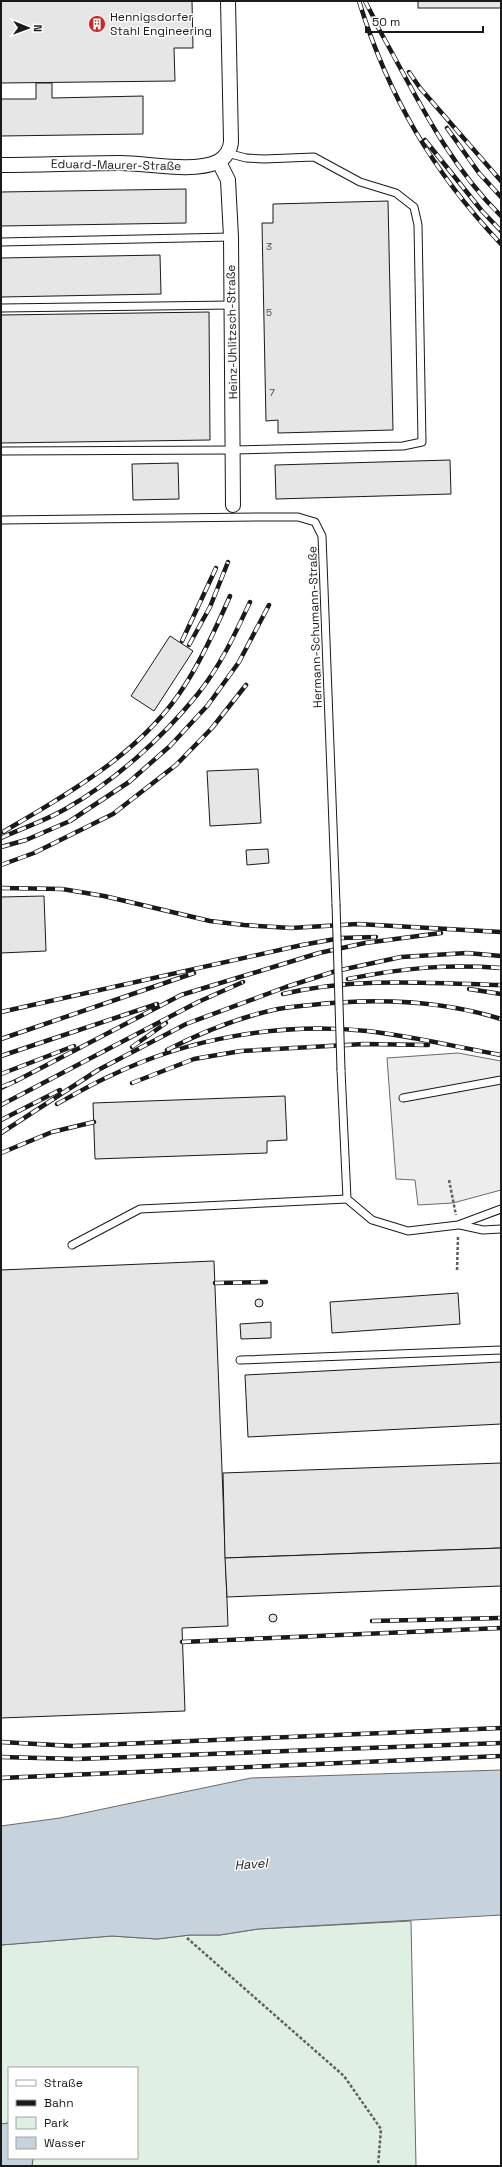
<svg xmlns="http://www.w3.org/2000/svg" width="502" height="2167" viewBox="0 0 502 2167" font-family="'Space Grotesk',sans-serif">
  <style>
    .green { fill: #e0efe3; stroke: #6a6a6a }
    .parking { fill: #ededed; stroke: #6a6a6a }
    .water { fill: #c6d2dc; stroke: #6a6a6a }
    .building { fill: #e6e6e6; stroke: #1a1a1a }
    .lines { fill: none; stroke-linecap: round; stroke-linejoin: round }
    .service-casing { stroke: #1a1a1a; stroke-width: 9 }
    .minor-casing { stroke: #1a1a1a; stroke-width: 16 }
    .path { stroke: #5f5f5f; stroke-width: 2.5; stroke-dasharray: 3 2; stroke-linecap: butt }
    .service { stroke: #fff; stroke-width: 7 }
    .minor { stroke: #fff; stroke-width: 14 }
    .rail-casing { stroke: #1a1a1a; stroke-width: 4.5 }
    .rail { stroke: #fff; stroke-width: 3; stroke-dasharray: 9; stroke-linecap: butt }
    .service-bridge-casing { stroke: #1a1a1a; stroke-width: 9; stroke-linecap: butt }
    .service-bridge { stroke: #fff; stroke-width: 7 }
    .labels { text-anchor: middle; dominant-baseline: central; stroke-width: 3; stroke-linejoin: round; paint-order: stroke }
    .number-label { font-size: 10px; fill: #4d4d4d }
    .poi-label { font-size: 12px; fill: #1a1a1a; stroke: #fff; text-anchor: start }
    .street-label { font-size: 12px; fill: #1a1a1a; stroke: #fff }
    .water-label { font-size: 13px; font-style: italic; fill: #1a1a1a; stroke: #fff }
  </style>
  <rect width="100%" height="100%" fill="#fff"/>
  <polygon class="green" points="411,1921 416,2166 32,2166 33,2158 137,2158 137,2068 9,2068 9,2123 1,2124 1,1945 112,1936 157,1939 190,1935 220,1935 258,1929"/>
  <polygon class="parking" points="458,1053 501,1061 501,1190 453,1203 418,1205 415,1180 396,1179 387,1058"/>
  <g class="water">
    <polygon points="501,1770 501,1915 258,1929 220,1935 190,1935 157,1939 112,1936 1,1945 1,1826 60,1818 251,1778"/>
    <polygon points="9,2123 9,2158 33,2158 32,2166 1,2166 1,2124"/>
  </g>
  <g class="building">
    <polygon points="1,1 192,1 193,48 174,48 175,81 1,83"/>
    <rect x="418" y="1" width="83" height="7"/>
    <polygon points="36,83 52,83 52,98 143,96 143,134 1,136 1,99 36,99"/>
    <polygon points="186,189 186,223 1,226 1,192"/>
    <polygon points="388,201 393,430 278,433 278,420 266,421 262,223 273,223 273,204"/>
    <polygon points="160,255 161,294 1,297 1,258"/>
    <polygon points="209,312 210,440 1,443 1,315"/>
    <polygon points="450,460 451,494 276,499 275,465"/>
    <polygon points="178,463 179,499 133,500 132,464"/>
    <polygon points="170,636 193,651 154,711 131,696"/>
    <polygon points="258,769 261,823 210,826 207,771"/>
    <polygon points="268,849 269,863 247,865 246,850"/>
    <polygon points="44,896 46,951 1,953 1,897"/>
    <polygon points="285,1096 287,1140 267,1141 267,1153 95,1159 93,1103"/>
    <polygon points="214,1261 228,1626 182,1628 185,1711 1,1718 1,1270"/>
    <polygon points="458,1293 460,1324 332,1333 330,1302"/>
    <circle cx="259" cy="1303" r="4"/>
    <polygon points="271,1322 271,1338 241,1339 240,1324"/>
    <polygon points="501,1362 501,1424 248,1437 245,1375"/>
    <polygon points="501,1463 501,1548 225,1558 223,1473"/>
    <polygon points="501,1548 501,1586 227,1597 225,1558"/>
    <circle cx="273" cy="1618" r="4"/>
  </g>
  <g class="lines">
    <g class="service-casing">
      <g id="service">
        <polyline points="1,242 231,237"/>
        <polyline points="1,308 232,305"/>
        <polyline points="1,451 233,450 403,446 422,442 418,225 414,207 396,193 360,182 314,157 264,159 246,158 227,153"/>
        <polyline points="1,520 256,517 298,517 315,522 322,536 336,904"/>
        <polyline points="341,1070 347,1199 372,1220 408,1231 458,1225 501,1209"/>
        <polyline points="403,1098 501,1080"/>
        <polyline points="460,1225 483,1230 501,1229"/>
        <polyline points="72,1245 140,1209 347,1199"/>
        <polyline points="240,1360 501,1350"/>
      </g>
    </g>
    <g class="minor-casing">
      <g id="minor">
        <polyline points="219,162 228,180 231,237 233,505"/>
        <path d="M 1,165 C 41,165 80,163 120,163 C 147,163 193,173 217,162 C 225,159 231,149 231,141 L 228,1"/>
      </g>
    </g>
    <g class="path">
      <polyline points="449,1180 456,1215"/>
      <polyline points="457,1270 458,1236"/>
      <polyline points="187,1938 344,2076 381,2129 378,2166"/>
    </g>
    <use href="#service" class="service"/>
    <use href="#minor" class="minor"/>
    <g class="rail-casing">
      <g id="rail">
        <path d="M 359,1 C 388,96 433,172 501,244"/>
        <polyline points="365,1 378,26"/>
        <path d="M 375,22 C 413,89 445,161 501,216"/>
        <polyline points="409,72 420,88 501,181"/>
        <polyline points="447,128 479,173 501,197"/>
        <polyline points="425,140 482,211 501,231"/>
        <polyline points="182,641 216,568"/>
        <polyline points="189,645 210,607 228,562"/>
        <path d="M 3,832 C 69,793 143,752 185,685 C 203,657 217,626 230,596"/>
        <path d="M 1,838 C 23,828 47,820 67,808 C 116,780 162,738 197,695 C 220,667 235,634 250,602"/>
        <polyline points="1,847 26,840 70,821 129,782 170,746 208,705 239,662 269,605"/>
        <polyline points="1,865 34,853 113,814 176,765 212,728 246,685"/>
        <polyline points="1,888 62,889 104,896 210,921 244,925 291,928 358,924 501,932"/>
        <path d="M 348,979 C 403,968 445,964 501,968"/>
        <polyline points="469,989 501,994"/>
        <path d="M 283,994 C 354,977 428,983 501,985"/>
        <polyline points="1,1012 302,945 341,938 376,937"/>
        <polyline points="1,1039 194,973"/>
        <polyline points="132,1047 166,1023"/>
        <path d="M 167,1050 C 202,1032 239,1017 278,1009 C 289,1007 300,1006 311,1005 C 374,998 440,1000 501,1019"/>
        <polyline points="1,1056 157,1004"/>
        <polyline points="1,1074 74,1046"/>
        <polyline points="16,1081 181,995 319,953 365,943 441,933"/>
        <polyline points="132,1083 194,1059 241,1051 364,1044 428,1045"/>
        <polyline points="1,1087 16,1081 1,1088"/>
        <path d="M 57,1104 C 75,1094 92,1084 110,1076 C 188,1038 281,1022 367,1031 C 412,1036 456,1047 501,1055"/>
        <polyline points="1,1105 198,1002 243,982"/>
        <polyline points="1,1120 60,1090"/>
        <polyline points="1,1133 98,1070 186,1024 286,987 336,971 401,957 467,953 501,956"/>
        <polyline points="1,1153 52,1132 94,1122"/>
        <polyline points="215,1283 266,1282"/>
        <polyline points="372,1621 501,1618"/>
        <polyline points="182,1642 501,1628"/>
        <polyline points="1,1742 73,1746 501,1728"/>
        <polyline points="1,1757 77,1759 501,1743"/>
        <polyline points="1,1778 501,1756"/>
      </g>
    </g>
    <use href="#rail" class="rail"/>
    <g class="service-bridge-casing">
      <polyline id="service-bridge" points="336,904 341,1070"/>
    </g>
    <use href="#service-bridge" class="service-bridge"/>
  </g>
  <defs>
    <g id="building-disc" transform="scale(0.9)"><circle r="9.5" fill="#c62828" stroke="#fff"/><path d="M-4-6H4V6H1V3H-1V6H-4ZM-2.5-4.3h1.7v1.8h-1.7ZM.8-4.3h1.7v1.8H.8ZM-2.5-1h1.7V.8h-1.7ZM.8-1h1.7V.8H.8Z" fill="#fff"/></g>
  </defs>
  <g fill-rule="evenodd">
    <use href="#building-disc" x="97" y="24"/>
  </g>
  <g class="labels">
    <g class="number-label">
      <text x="269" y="246">3</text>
      <text x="269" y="312">5</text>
      <text x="272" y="392">7</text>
    </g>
    <g class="poi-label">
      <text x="110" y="17">Hennigsdorfer<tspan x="110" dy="14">Stahl Engineering</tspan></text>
    </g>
    <g class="street-label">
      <text transform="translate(116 165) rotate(1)">Eduard-Maurer-Straße</text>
      <text transform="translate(232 332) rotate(-91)">Heinz-Uhlitzsch-Straße</text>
      <text transform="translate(315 627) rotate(-92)">Hermann-Schumann-Straße</text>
    </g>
    <g class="water-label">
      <text transform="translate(251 1864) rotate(-4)">Havel</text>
    </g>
  </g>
  <rect width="502" height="2167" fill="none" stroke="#1a1a1a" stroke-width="4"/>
  <rect x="8" y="2067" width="130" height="92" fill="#ffffff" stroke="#a3a3a3"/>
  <rect x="16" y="2080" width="20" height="6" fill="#ffffff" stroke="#a3a3a3"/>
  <text x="44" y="2087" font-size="12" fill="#1a1a1a">Straße</text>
  <rect x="16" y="2100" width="20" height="6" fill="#1a1a1a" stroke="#a3a3a3"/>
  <text x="44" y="2107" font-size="12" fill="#1a1a1a">Bahn</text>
  <rect x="16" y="2117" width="20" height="12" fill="#e0efe3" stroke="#a3a3a3"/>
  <text x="44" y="2127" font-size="12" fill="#1a1a1a">Park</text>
  <rect x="16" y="2137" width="20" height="12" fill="#c6d2dc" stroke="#a3a3a3"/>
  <text x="44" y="2147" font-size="12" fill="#1a1a1a">Wasser</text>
  <g transform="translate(28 28) rotate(91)" stroke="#ffffff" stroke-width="3" paint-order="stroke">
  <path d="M0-3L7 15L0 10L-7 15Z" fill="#1a1a1a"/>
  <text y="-6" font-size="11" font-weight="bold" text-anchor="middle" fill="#1a1a1a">N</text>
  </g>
  <path d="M366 26v6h117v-6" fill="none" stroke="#1a1a1a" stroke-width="2"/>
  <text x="372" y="26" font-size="12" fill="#1a1a1a" stroke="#ffffff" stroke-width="3" paint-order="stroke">50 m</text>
</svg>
